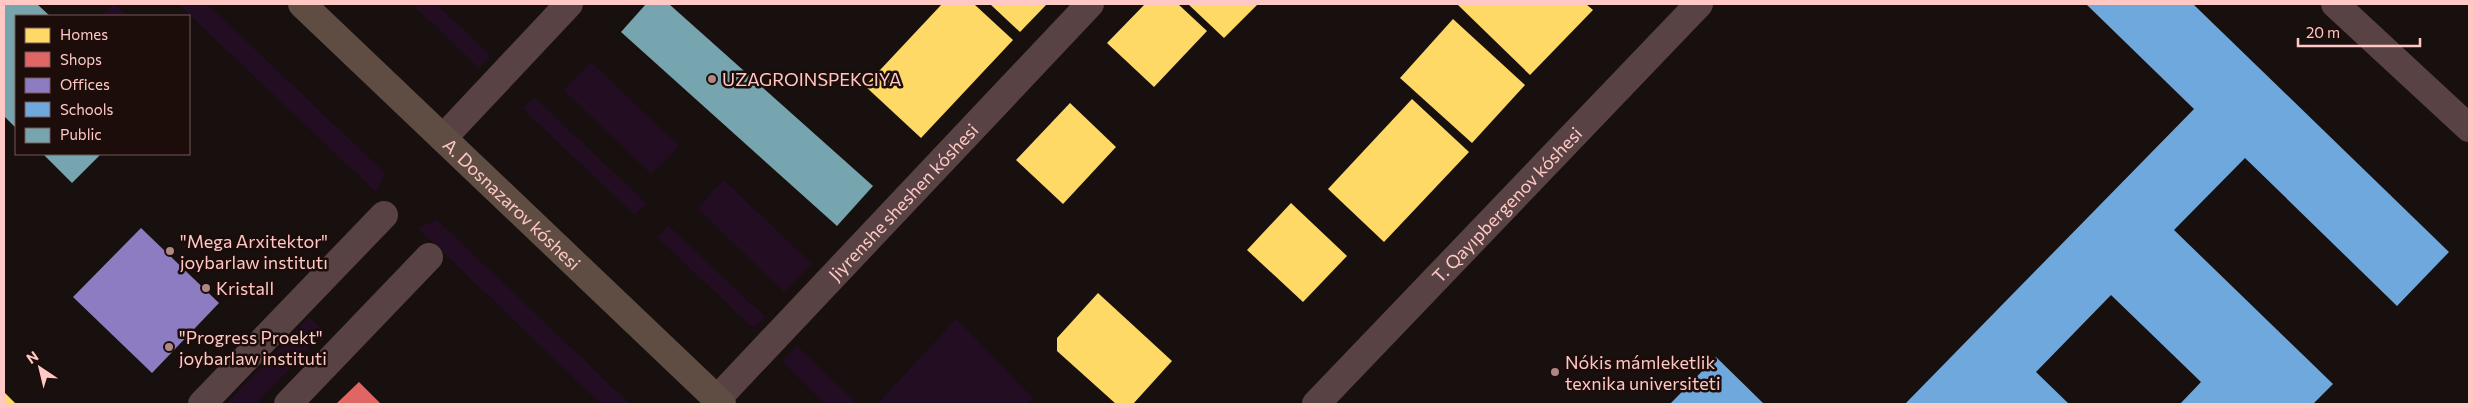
<svg xmlns="http://www.w3.org/2000/svg" width="2473" height="408" viewBox="0 0 2473 408" font-family="Commissioner,sans-serif">
  <style>
    .green { fill: #220d23 }
    .homes { fill: #ffd966 }
    .shops { fill: #e06666 }
    .offices { fill: #8e7cc3 }
    .schools { fill: #6fa8dc }
    .public { fill: #76a5af }
    .lines { fill: none; stroke-linecap: round; stroke-linejoin: round }
    .minor { stroke: #594243; stroke-width: 28 }
    .major { stroke: #5f4c42; stroke-width: 28 }
    .poi-dot { fill: #ae8885; stroke: #1c0c0a; stroke-width: 2 }
    .labels { text-anchor: middle; dominant-baseline: central; stroke-width: 5; stroke-linejoin: round; paint-order: stroke }
    .poi-label { font-size: 18px; fill: #ffc8c5; stroke: #1c0c0a; text-anchor: start }
    .street-label { font-size: 18px; fill: #ffc8c5; stroke: #1c0c0a }
  </style>
  <rect width="100%" height="100%" fill="#18100e"/>
  <g class="green">
    <polygon points="114,4 128,16 102,16"/>
    <polygon points="178,4 207,4 385,173 376,192"/>
    <polygon points="412,4 436,4 490,55 479,68"/>
    <polygon points="591,62 679,146 651,174 564,90"/>
    <polygon points="534,97 646,203 635,215 523,109"/>
    <polygon points="724,180 812,264 784,292 697,208"/>
    <polygon points="437,220 630,404 601,404 418,228"/>
    <polygon points="668,225 765,317 753,328 657,237"/>
    <polygon points="309,317 324,332 256,404 226,404"/>
    <polygon points="956,319 1033,398 1027,404 881,404 879,402"/>
    <polygon points="797,346 857,404 825,404 782,361"/>
  </g>
  <g class="homes">
    <polygon points="942,4 974,4 1013,40 921,138 865,86"/>
    <polygon points="990,4 1047,4 1020,32"/>
    <polygon points="1145,4 1178,4 1207,31 1154,87 1107,43"/>
    <polygon points="1188,4 1258,4 1224,38"/>
    <polygon points="1457,4 1586,4 1593,10 1530,75"/>
    <polygon points="1453,19 1525,85 1472,143 1400,78"/>
    <polygon points="1412,99 1469,152 1384,242 1328,189"/>
    <polygon points="1070,103 1116,147 1063,204 1016,160"/>
    <polygon points="1291,203 1347,256 1303,302 1247,250"/>
    <polygon points="1098,293 1172,361 1133,404 1116,404 1057,351 1057,338"/>
    <polygon points="5,393 16,404 4,404"/>
  </g>
  <polygon class="shops" points="359,382 381,404 336,404"/>
  <polygon class="offices" points="141,228 219,303 152,373 73,297"/>
  <g class="schools">
    <polygon points="2086,4 2193,4 2449,252 2397,306 2245,158 2174,230 2333,384 2313,404 2180,404 2201,382 2111,295 2036,372 2069,404 1905,404 2194,109"/>
    <polygon points="1716,357 1764,404 1670,404"/>
  </g>
  <g class="public">
    <polygon points="4,4 37,4 50,16 16,16 16,128 4,116"/>
    <polygon points="646,4 669,4 873,186 837,226 621,32"/>
    <polygon points="43,154 101,154 72,183"/>
  </g>
  <g class="lines">
    <g class="minor">
      <polyline points="2335,4 2469,128"/>
      <polyline points="443,138 569,4"/>
      <path id="s1" d="M 717,399 L 1090,4"/>
      <polyline points="202,404 384,215"/>
      <polyline points="288,404 429,257"/>
      <path id="s2" d="M 1316,404 L 1699,4"/>
    </g>
    <path class="major" id="s3" d="M 302,4 L 722,404"/>
  </g>
  <g class="poi-dot">
    <circle cx="712" cy="79" r="5"/>
    <circle cx="170" cy="251" r="5"/>
    <circle cx="206" cy="288" r="5"/>
    <circle cx="169" cy="347" r="5"/>
    <circle cx="1555" cy="372" r="5"/>
  </g>
  <g class="labels">
    <g class="poi-label">
      <text x="722" y="79">UZAGROINSPEKCIYA</text>
      <text x="180" y="241">"Mega Arxitektor"<tspan x="180" dy="21">joybarlaw institutı</tspan></text>
      <text x="216" y="288">Kristall</text>
      <text x="179" y="337">"Progress Proekt"<tspan x="179" dy="21">joybarlaw instituti</tspan></text>
      <text x="1565" y="362">Nókis mámleketlik<tspan x="1565" dy="21">texnika universiteti</tspan></text>
    </g>
    <g class="street-label">
      <text stroke="none"><textPath href="#s1" startOffset="271">Jiyrenshe sheshen kóshesi</textPath></text>
      <text stroke="none"><textPath href="#s3" startOffset="290">A. Dosnazarov kóshesi</textPath></text>
      <text stroke="none"><textPath href="#s2" startOffset="276">T. Qayıpbergenov kóshesi</textPath></text>
    </g>
  </g>
  <rect width="2473" height="408" fill="none" stroke="#ffc8c5" stroke-width="10"/>
  <rect x="15" y="15" width="175" height="140" fill="#1c0c0a" stroke="#775755"/>
  <rect x="25" y="28" width="25" height="15" fill="#ffd966" stroke="#775755"/>
  <text x="60" y="40" font-size="15" fill="#ffc8c5">Homes</text>
  <rect x="25" y="52" width="25" height="15" fill="#e06666" stroke="#775755"/>
  <text x="60" y="65" font-size="15" fill="#ffc8c5">Shops</text>
  <rect x="25" y="78" width="25" height="15" fill="#8e7cc3" stroke="#775755"/>
  <text x="60" y="90" font-size="15" fill="#ffc8c5">Offices</text>
  <rect x="25" y="102" width="25" height="15" fill="#6fa8dc" stroke="#775755"/>
  <text x="60" y="115" font-size="15" fill="#ffc8c5">Schools</text>
  <rect x="25" y="128" width="25" height="15" fill="#76a5af" stroke="#775755"/>
  <text x="60" y="140" font-size="15" fill="#ffc8c5">Public</text>
  <g transform="translate(40 368) rotate(325)" stroke="#1c0c0a" stroke-width="4" paint-order="stroke">
  <path d="M0-4L9 19L0 12L-9 19Z" fill="#ffc8c5"/>
  <text y="-8" font-size="14" font-weight="bold" text-anchor="middle" fill="#ffc8c5">N</text>
  </g>
  <path d="M2298 38v8h122v-8" fill="none" stroke="#ffc8c5" stroke-width="2.5"/>
  <text x="2306" y="38" font-size="15" fill="#ffc8c5" stroke="#1c0c0a" stroke-width="4" paint-order="stroke">20 m</text>
</svg>
